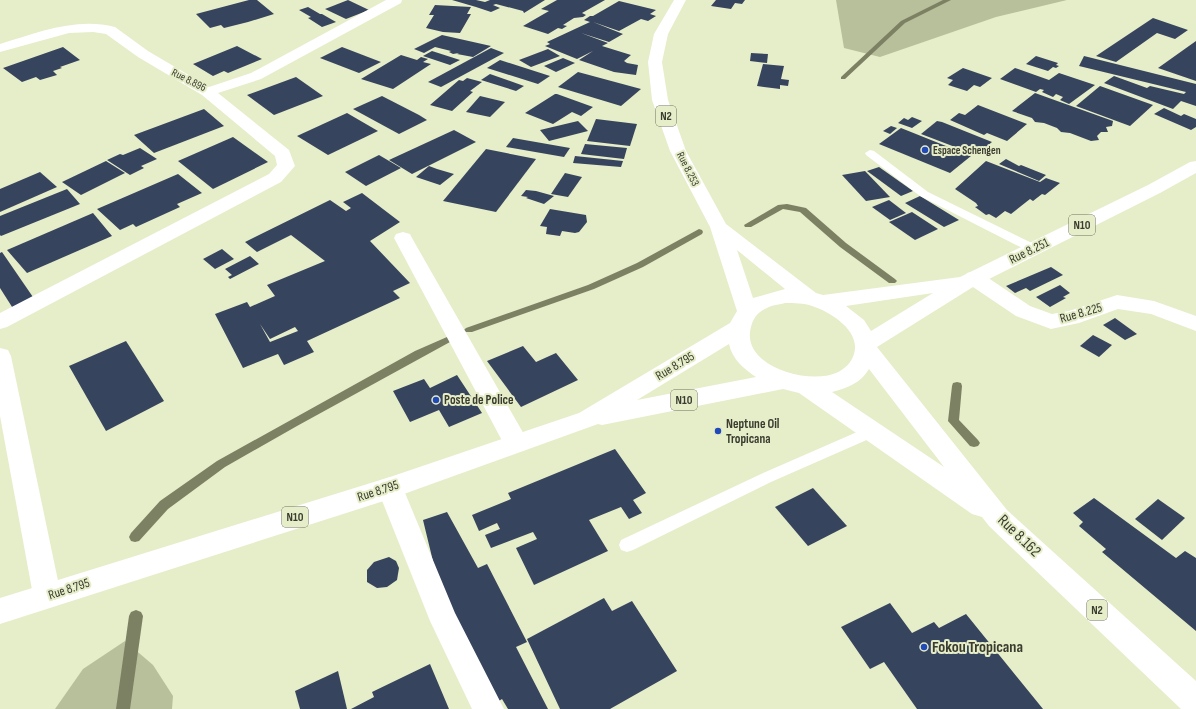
<svg xmlns="http://www.w3.org/2000/svg" width="1196" height="709" viewBox="0 0 1196 709" font-family="'Sofia Sans Condensed',sans-serif">
  <style>
    .green { fill: #b8bf9b }
    .lines { fill: none; stroke-linecap: round; stroke-linejoin: round }
    .stream { fill: #7c8163; fill-rule: evenodd }
    .building { fill: #37445e; fill-rule: evenodd }
    .service { fill: #fff; fill-rule: evenodd }
    .minor { fill: #fff; fill-rule: evenodd }
    .trunk { fill: #fff; fill-rule: evenodd }
    .poi-dot { fill: #214ab8; stroke: #e6edc9; stroke-width: 1.5 }
    .labels { text-anchor: middle; dominant-baseline: central; stroke-width: 4; stroke-linejoin: round; paint-order: stroke }
    .far-street-label { font-size: 11px; fill: #393c2e; stroke: #e6edc9 }
    .far-poi-label { font-size: 11px; font-weight: bold; fill: #393c2e; stroke: #e6edc9; text-anchor: start }
    .shield { fill: #e6edc9; stroke: #6d715c; stroke-width: 1 }
    .shield-label { font-size: 12px; font-weight: bold; fill: #393c2e }
    .street-label { font-size: 13px; fill: #393c2e; stroke: #e6edc9 }
    .poi-label { font-size: 13px; font-weight: bold; fill: #393c2e; stroke: #e6edc9; text-anchor: start }
    .near-street-label { font-size: 16px; fill: #393c2e; stroke: #e6edc9 }
    .near-poi-label { font-size: 16px; font-weight: bold; fill: #393c2e; stroke: #e6edc9; text-anchor: start }
  </style>
  <rect width="100%" height="100%" fill="#e6edc9"/>
  <g class="green">
    <polygon points="836,0 1067,0 996,17 880,57 844,48"/>
    <polygon points="125,641 153,665 173,696 172,709 55,709 83,669"/>
  </g>
  <g class="lines">
    <g class="stream">
      <polygon points="943,0 951,0 905,23 845,79 841,79 841,77 901,21"/>
      <polygon points="787,204 806,208 846,243 895,279 897,281 895,283 889,283 840,247 800,212 783,209 751,227 745,227 744,225 778,205"/>
      <polygon points="699,229 702,230 703,232 702,234 643,267 594,289 472,332 466,332 464,330 466,328 588,285 637,263"/>
      <polygon points="447,337 450,338 452,340 450,342 297,426 225,467 168,509 139,541 135,542 131,541 129,537 131,533 160,501 217,461 415,351"/>
      <polygon points="957,382 961,383 962,386 959,420 978,440 980,443 978,446 974,447 970,446 948,421 952,386 953,383"/>
      <polygon points="136,610 141,612 143,616 130,709 116,709 129,616 131,612"/>
    </g>
  </g>
  <g class="building">
    <polygon points="249,0 257,0 274,14 248,22 224,28 221,25 210,28 196,14"/>
    <polygon points="348,0 369,10 346,19 325,9"/>
    <polygon points="452,0 476,0 485,2 490,0 545,0 524,13 523,11 496,4 493,5 500,8 491,12 476,7"/>
    <polygon points="557,0 605,0 582,13 586,15 583,17 574,18 563,25 567,26 562,29 558,28 548,34 523,26 549,11 541,9"/>
    <polygon points="716,0 745,0 742,4 735,3 731,9 711,6"/>
    <polygon points="619,1 656,10 650,14 656,16 648,21 641,19 619,31 593,22 623,34 609,42 581,33 608,43 602,46 631,55 624,61 627,63 638,65 636,75 614,72 579,60 593,51 577,59 545,46 550,44 547,42 590,22 584,20 590,16 593,16"/>
    <polygon points="435,5 471,7 467,14 471,14 460,33 443,32 426,28 434,15 429,15"/>
    <polygon points="308,7 320,14 322,14 336,22 322,27 308,18 311,17 299,10"/>
    <polygon points="1153,18 1188,30 1175,39 1157,33 1116,62 1096,56"/>
    <polygon points="442,35 491,46 473,57 457,54 459,53 453,54 449,52 451,51 435,47 424,53 414,49"/>
    <polygon points="1196,41 1196,81 1158,68"/>
    <polygon points="237,46 262,59 228,73 224,71 213,76 193,64"/>
    <polygon points="63,47 80,60 60,67 62,68 53,71 57,75 40,80 36,77 22,82 3,68"/>
    <polygon points="342,47 381,62 359,73 320,58"/>
    <polygon points="491,48 504,53 441,87 428,82"/>
    <polygon points="548,49 560,56 531,67 519,60"/>
    <polygon points="432,51 460,60 450,65 423,56"/>
    <polygon points="751,53 768,54 767,63 750,61"/>
    <polygon points="401,55 417,60 421,57 428,59 423,62 431,64 393,89 361,79"/>
    <polygon points="1036,56 1058,63 1056,65 1059,66 1056,68 1053,67 1048,71 1026,64"/>
    <polygon points="1084,56 1196,84 1196,106 1181,101 1173,109 1104,83 1114,76 1147,88 1150,86 1184,94 1186,92 1079,66"/>
    <polygon points="563,58 575,63 556,72 544,66"/>
    <polygon points="500,60 550,76 538,84 487,68"/>
    <polygon points="763,64 784,66 781,79 789,80 788,86 780,85 780,89 757,86"/>
    <polygon points="963,68 992,78 980,87 974,85 967,91 948,85 953,80 947,78"/>
    <polygon points="1015,68 1049,80 1059,73 1095,85 1069,104 1060,100 1063,97 1056,94 1053,97 1042,92 1044,90 1040,89 1036,92 1000,79"/>
    <polygon points="578,72 641,89 621,106 558,87"/>
    <polygon points="490,74 524,86 516,91 481,80"/>
    <polygon points="296,77 323,96 274,115 247,95"/>
    <polygon points="467,78 482,82 470,91 473,92 452,111 430,105 459,80 463,81"/>
    <polygon points="1100,86 1153,105 1130,126 1076,106"/>
    <polygon points="1035,93 1113,121 1112,126 1106,127 1108,132 1101,132 1097,136 1099,140 1091,141 1070,133 1061,132 1057,128 1044,123 1035,122 1032,118 1012,111"/>
    <polygon points="555,94 557,94 593,107 581,116 572,112 553,124 525,113"/>
    <polygon points="382,96 419,115 427,120 399,134 353,109"/>
    <polygon points="480,96 505,102 490,117 466,112"/>
    <polygon points="978,105 1027,124 1007,141 987,133 984,135 950,120 959,113 965,115"/>
    <polygon points="1164,108 1181,116 1184,114 1196,119 1196,127 1191,130 1154,114"/>
    <polygon points="204,109 224,126 154,153 134,135"/>
    <polygon points="347,113 378,131 328,155 297,136"/>
    <polygon points="912,117 922,121 912,128 898,123 904,118 908,120"/>
    <polygon points="596,119 637,124 630,146 587,141"/>
    <polygon points="578,121 588,131 549,141 540,130"/>
    <polygon points="937,121 942,122 992,142 976,155 921,134"/>
    <polygon points="891,126 897,128 890,134 883,131"/>
    <polygon points="901,128 971,156 950,173 879,144"/>
    <polygon points="454,130 476,142 412,174 389,160"/>
    <polygon points="233,137 268,162 213,189 178,161"/>
    <polygon points="513,138 570,148 564,157 506,147"/>
    <polygon points="585,144 627,148 624,159 581,154"/>
    <polygon points="140,148 157,159 141,166 144,168 130,175 107,160 120,154 123,155"/>
    <polygon points="486,149 536,159 496,212 443,201"/>
    <polygon points="379,155 401,168 366,186 345,172"/>
    <polygon points="575,156 623,161 621,167 573,163"/>
    <polygon points="1006,159 1019,166 1021,165 1046,175 1039,181 999,164"/>
    <polygon points="106,161 125,173 81,195 62,182"/>
    <polygon points="986,161 1040,182 1046,178 1060,183 1045,195 1042,194 1033,201 1030,199 1011,214 1005,211 996,218 989,214 986,215 975,207 978,206 976,203 955,189"/>
    <polygon points="429,166 437,169 454,174 440,185 416,177"/>
    <polygon points="879,167 913,191 901,196 867,171"/>
    <polygon points="865,171 890,197 866,201 842,175"/>
    <polygon points="40,172 57,187 0,212 0,189"/>
    <polygon points="565,173 582,177 568,197 551,194"/>
    <polygon points="178,174 202,193 177,204 180,207 136,227 133,224 120,230 97,209"/>
    <polygon points="67,189 80,204 1,236 0,235 0,216"/>
    <polygon points="526,190 536,191 554,196 544,204 526,198 528,197 521,196"/>
    <path d="M 362,193 L 400,222 L 370,241 L 410,283 L 393,291 L 400,298 L 307,341 L 314,352 L 284,365 L 278,354 L 243,368 L 215,314 L 247,302 L 250,307 L 275,296 L 267,285 L 325,261 L 291,235 L 257,252 L 245,242 L 330,200 L 346,211 L 351,208 L 343,202 ZM 260,324 L 270,339 L 295,327 L 298,331 L 270,342 Z"/>
    <polygon points="920,196 959,220 944,227 905,203"/>
    <polygon points="889,200 906,213 890,220 872,207"/>
    <polygon points="550,209 586,215 587,222 579,232 575,233 562,231 560,236 546,234 547,227 540,226"/>
    <polygon points="912,212 938,229 915,240 889,222"/>
    <polygon points="93,213 112,236 27,273 7,250"/>
    <polygon points="222,249 234,259 215,269 203,259"/>
    <polygon points="2,252 35,300 14,310 0,288 0,253"/>
    <polygon points="250,256 259,264 230,279 228,277 232,275 225,269"/>
    <polygon points="1051,267 1063,275 1030,291 1026,288 1015,293 1006,286"/>
    <polygon points="1060,285 1070,293 1063,297 1066,298 1050,307 1036,297"/>
    <polygon points="1115,318 1137,334 1125,340 1103,325"/>
    <polygon points="1093,335 1112,345 1099,357 1080,346"/>
    <polygon points="126,341 164,401 106,431 69,366"/>
    <polygon points="523,346 536,362 556,353 578,380 521,407 487,361"/>
    <polygon points="457,375 482,413 449,427 439,410 410,422 393,391 424,379 430,388"/>
    <polygon points="615,449 646,493 633,500 642,513 629,519 621,507 589,520 608,551 534,585 516,548 537,539 533,532 491,548 485,535 500,529 497,523 479,531 472,515 511,499 508,493"/>
    <polygon points="813,488 847,526 808,546 775,507"/>
    <polygon points="1094,498 1176,558 1185,551 1196,558 1196,631 1102,552 1106,549 1079,526 1083,522 1073,513"/>
    <polygon points="1158,499 1185,518 1162,540 1135,519"/>
    <polygon points="447,512 478,568 487,564 527,642 516,647 548,709 508,709 502,699 494,704 439,586 423,520"/>
    <polygon points="389,557 396,561 399,568 397,580 387,587 377,588 367,582 367,570 374,562"/>
    <polygon points="604,598 612,611 632,601 677,671 610,709 560,709 527,639"/>
    <polygon points="890,603 912,633 934,622 939,628 966,614 1043,709 917,709 884,662 870,669 841,627"/>
    <polygon points="430,664 449,709 351,709 374,697 372,692"/>
    <polygon points="338,671 347,709 300,709 295,691"/>
  </g>
  <g class="lines">
    <g class="service">
      <polygon points="870,150 874,151 928,192 1038,246 1040,249 1038,252 1030,252 920,196 866,155 865,153"/>
      <polygon points="873,425 878,427 880,431 878,435 771,482 633,550 627,552 621,550 619,545 621,540 761,474"/>
    </g>
    <g class="minor">
      <path d="M 386,0 L 402,0 L 401,3 L 261,79 L 218,93 L 289,150 L 295,166 L 281,182 L 7,327 L 0,329 L 0,313 L 269,174 L 277,165 L 275,156 L 202,95 L 138,57 L 106,34 L 93,32 L 69,33 L 0,52 L 0,44 C 37,33 76,17 115,27 L 148,51 L 209,87 L 251,73 Z"/>
      <polygon points="403,232 410,234 412,238 525,436 528,443 525,450 516,453 507,450 394,238 396,234"/>
      <polygon points="974,271 981,273 1030,306 1052,314 1069,311 1117,295 1154,301 1196,316 1196,331 1151,314 1118,309 1079,323 1051,329 1016,316 967,283 964,278 967,273"/>
      <polygon points="0,348 8,350 11,356 61,595 57,604 47,608 37,604 33,595 0,416"/>
      <polygon points="390,477 399,480 403,488 455,613 504,709 472,709 430,621 377,488 381,480"/>
    </g>
    <path class="trunk" d="M 674,0 L 686,0 L 668,34 L 662,62 L 668,100 L 686,151 L 726,224 L 816,293 L 823,295 L 960,277 L 1148,185 L 1190,162 L 1196,161 L 1196,173 L 1160,193 L 973,287 L 877,347 L 1007,510 L 1196,681 L 1196,709 L 1181,709 L 989,526 L 982,517 L 972,514 L 799,393 L 783,389 L 602,425 L 598,424 L 390,499 L 0,624 L 0,598 L 390,477 L 579,413 L 730,323 L 737,311 L 710,227 L 670,151 L 652,100 L 648,62 L 654,34 ZM 737,250 L 785,289 L 753,298 ZM 933,293 L 871,331 L 864,320 L 846,306 ZM 785,303 C 794,303 804,303 812,306 C 831,312 861,331 854,354 C 851,363 845,369 836,373 C 808,385 740,366 751,327 C 753,319 757,313 765,309 C 771,305 778,305 785,303 ZM 729,344 C 732,359 744,369 756,377 L 637,400 ZM 869,369 L 944,467 L 832,392 C 847,388 861,383 869,369 Z"/>
  </g>
  <g class="poi-dot">
    <circle cx="925" cy="150" r="4"/>
    <circle cx="436" cy="400" r="4"/>
    <circle cx="718" cy="431" r="4"/>
    <circle cx="924" cy="647" r="4"/>
  </g>
  <g class="labels">
    <g class="far-street-label">
      <text transform="translate(189 80) rotate(27)">Rue 8.896</text>
      <text transform="translate(688 169) rotate(63)">Rue 8.253</text>
    </g>
    <g class="far-poi-label">
      <text x="933" y="150">Espace Schengen</text>
    </g>
    <g class="shield">
      <rect x="656" y="106" width="20" height="20" rx="3"/>
      <rect x="1069" y="215" width="26" height="20" rx="3"/>
      <rect x="671" y="390" width="26" height="20" rx="3"/>
      <rect x="282" y="507" width="26" height="20" rx="3"/>
      <rect x="1087" y="600" width="20" height="20" rx="3"/>
    </g>
    <g class="shield-label">
      <text x="666" y="116">N2</text>
      <text x="1082" y="225">N10</text>
      <text x="684" y="400">N10</text>
      <text x="295" y="517">N10</text>
      <text x="1097" y="610">N2</text>
    </g>
    <g class="street-label">
      <text transform="translate(1029 251) rotate(-26)">Rue 8.251</text>
      <text transform="translate(1081 313) rotate(-16)">Rue 8.225</text>
      <text transform="translate(675 366) rotate(-31)">Rue 8.795</text>
      <text transform="translate(378 491) rotate(-18)">Rue 8.795</text>
      <text transform="translate(69 589) rotate(-18)">Rue 8.795</text>
    </g>
    <g class="poi-label">
      <text x="444" y="400">Poste de Police</text>
      <text x="726" y="424">Neptune Oil<tspan x="726" dy="15">Tropicana</tspan></text>
    </g>
    <g class="near-street-label">
      <text transform="translate(1019 536) rotate(44)">Rue 8.162</text>
    </g>
    <g class="near-poi-label">
      <text x="932" y="647">Fokou Tropicana</text>
    </g>
  </g>
</svg>
